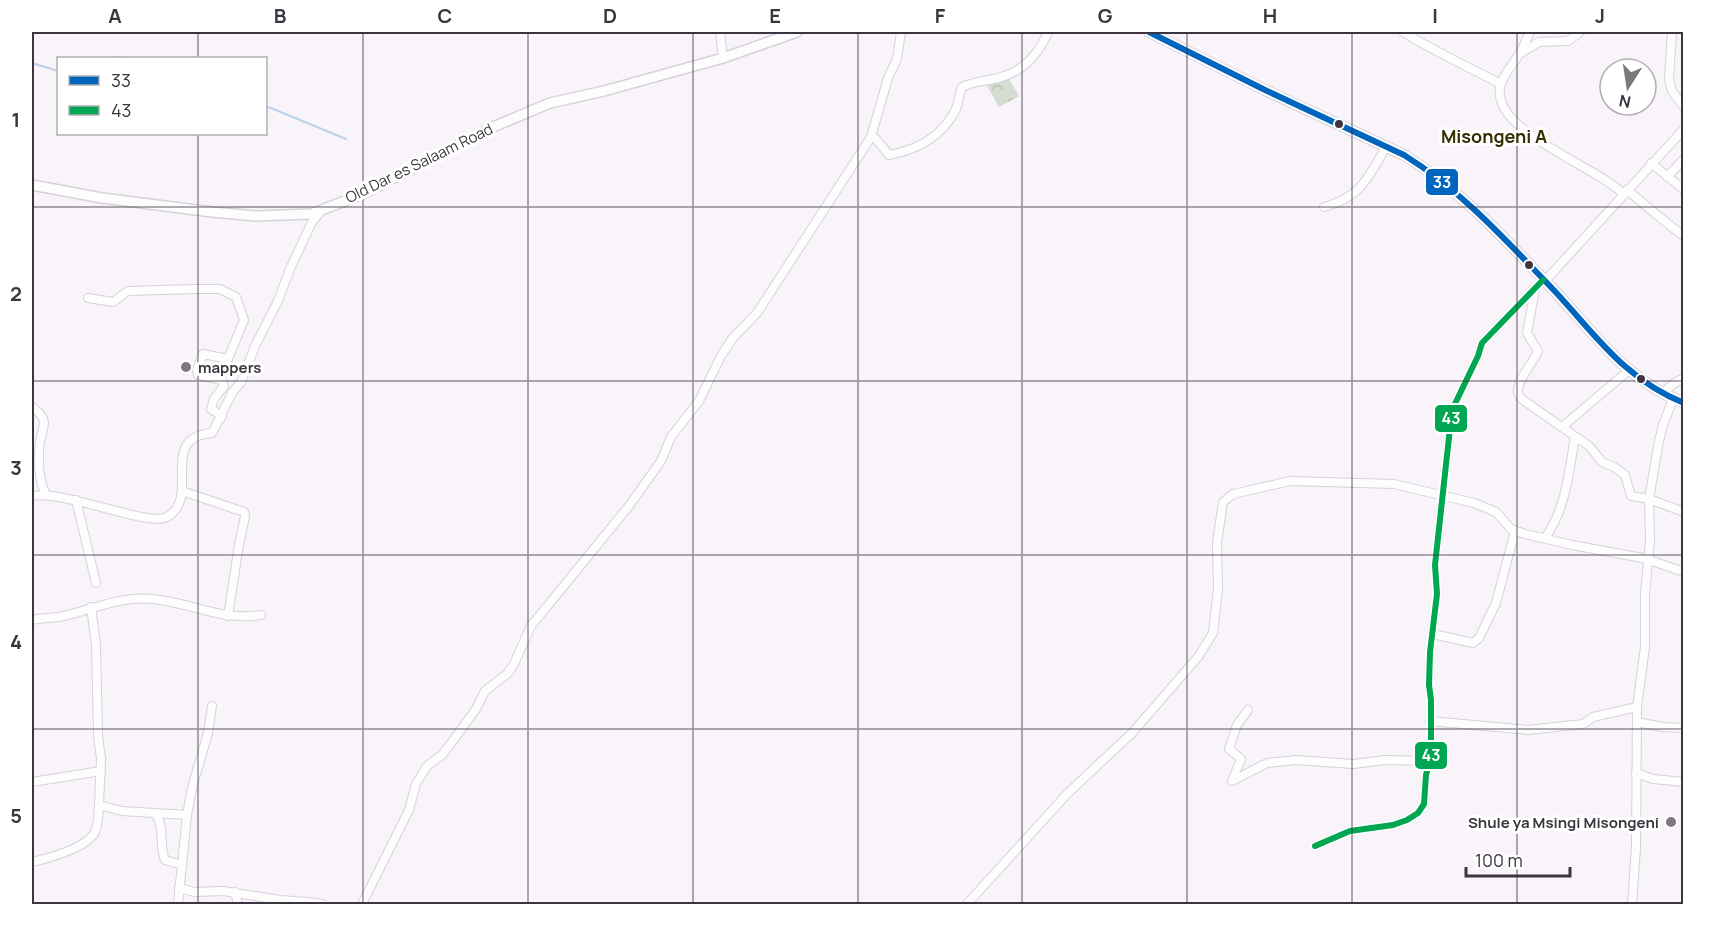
<svg xmlns="http://www.w3.org/2000/svg" width="1715" height="936" viewBox="0 0 1715 936" font-family="Manrope,sans-serif">
  <style>
    .park { fill: url(#park-crowns) }
    .lines { fill: none; stroke-linecap: round; stroke-linejoin: round }
    .stream { stroke: #bad2eb; stroke-width: 2 }
    .minor-casing { stroke: #d7d1d9; stroke-width: 10 }
    .tertiary-casing { stroke: #d7d1d9; stroke-width: 12 }
    .minor { stroke: #fefdfe; stroke-width: 8 }
    .tertiary { stroke: #fefdfe; stroke-width: 9 }
    .bus-1-casing { stroke: #fff; stroke-width: 10 }
    .bus-2-casing { stroke: #fff; stroke-width: 10 }
    .bus-1 { stroke: #0065bd; stroke-width: 6 }
    .bus-2 { stroke: #00a651; stroke-width: 6 }
    .grid { fill: none; stroke: #3c343f; stroke-width: 1.5; stroke-opacity: 0.55 }
    .bus-dot { fill: #3c343f; stroke: #fff; stroke-width: 2 }
    .poi-dot { fill: #7e7780; stroke: #fff; stroke-width: 2 }
    .labels { text-anchor: middle; dominant-baseline: central; stroke-width: 6; stroke-linejoin: round; paint-order: stroke }
    .street-label { font-size: 15px; fill: #3c343f; stroke: #fff }
    .poi-label { font-size: 15px; font-weight: bold; fill: #3c343f; stroke: #fff; text-anchor: start }
    .quarter-label { font-size: 18px; font-weight: bold; fill: #372d02; stroke: #fff }
    .line-badge { stroke: #fff; stroke-width: 2 }
    .badge-label { font-size: 16px; text-anchor: middle; font-weight: bold; fill: #fff }
    .neatline { fill: none; stroke: #3c343f; stroke-width: 2 }
    .grid-label { font-size: 20px; text-anchor: middle; font-weight: bold; fill: #3c343f }
  </style>
  <defs>
    <pattern id="park-crowns" width="20" height="18" patternUnits="userSpaceOnUse" patternTransform="scale(1.5)"><rect width="20" height="18" fill="#d5dcd1"/><path d="M2 6a3 3 0 1 1 6 0M12 15a3 3 0 1 1 6 0" fill="none" stroke="#b8bdb4"/></pattern>
  </defs>
  <rect width="100%" height="100%" fill="#f8f4fa"/>
  <polygon class="park" points="1008,78 1019,96 999,107 986,84"/>
  <g class="lines">
    <g class="stream">
      <polyline points="112,58 119,57 122,58"/>
      <polyline points="32,63 58,71"/>
      <polyline points="266,107 271,108 346,139"/>
    </g>
    <g class="minor-casing">
      <g id="minor">
        <polyline points="720,32 723,58"/>
        <path d="M 1403,32 C 1434,51 1468,67 1501,84"/>
        <path d="M 1530,32 C 1527,38 1524,46 1520,53 C 1514,63 1505,72 1501,84 C 1486,130 1599,167 1623,194"/>
        <polyline points="1672,32 1669,79 1672,91 1684,107"/>
        <polyline points="1521,53 1539,42 1568,41 1580,32"/>
        <path d="M 871,137 L 876,139 L 889,155 C 917,150 943,136 956,109 C 959,102 959,94 962,87 C 974,81 986,81 998,78 C 1023,72 1039,53 1048,32"/>
        <polyline points="1651,163 1684,190"/>
        <polyline points="1667,177 1684,159"/>
        <path d="M 1627,190 C 1646,205 1664,222 1684,236"/>
        <path d="M 1324,207 C 1361,197 1368,178 1386,147"/>
        <polyline points="1545,281 1684,129"/>
        <path d="M 1533,289 L 1534,295 L 1527,333 L 1538,351 C 1534,362 1513,384 1519,395 C 1520,398 1523,400 1526,402 L 1589,446 L 1602,462 L 1614,467 L 1625,475 L 1631,496 L 1649,499 L 1684,512"/>
        <polyline points="88,298 113,302 128,291 195,289 220,289 236,297 244,320 228,359 203,354 197,370 198,375 222,380 224,386 214,399 211,409 222,416 220,419"/>
        <polyline points="1662,394 1673,384 1684,378"/>
        <path d="M 32,407 C 37,411 43,415 44,422 C 44,428 41,436 40,441 C 38,458 38,479 46,495"/>
        <polyline points="1562,427 1628,371"/>
        <polyline points="182,491 244,512 245,516 239,545 228,616"/>
        <path d="M 32,496 C 65,490 148,527 167,517 C 202,498 157,437 212,433 L 232,393 L 241,382 L 256,344 L 278,301 L 290,269 L 312,222 L 321,211"/>
        <polyline points="76,500 96,583"/>
        <path d="M 1545,538 C 1566,509 1569,471 1575,437"/>
        <polyline points="1649,560 1684,572"/>
        <polyline points="91,607 96,645 98,735 101,759 99,805 122,811 187,815"/>
        <path d="M 32,620 C 41,618 50,618 59,617 C 90,611 121,595 153,599 C 193,603 219,621 261,615"/>
        <polyline points="1433,634 1473,643 1479,638 1496,603 1515,531"/>
        <polyline points="1248,710 1237,725 1229,749 1241,759 1232,781 1267,763 1296,760 1353,764 1386,760 1429,761"/>
        <polyline points="1430,721 1528,730 1583,724 1593,717 1637,707"/>
        <polyline points="1637,722 1663,727 1684,728"/>
        <polyline points="1636,773 1653,779 1684,782"/>
        <polyline points="32,782 101,771"/>
        <path d="M 155,813 C 166,828 158,844 165,860 L 182,865"/>
        <polyline points="1315,846 1350,831 1393,825 1407,820 1418,813 1424,804 1426,775 1431,756 1431,700 1429,685 1430,652 1437,594 1435,565 1452,410 1478,356 1482,343 1543,280"/>
        <path d="M 32,862 C 49,858 83,849 94,834 C 99,826 98,814 99,805"/>
        <polyline points="179,888 195,892 223,891 280,900 308,902 322,904"/>
        <polyline points="235,892 238,904"/>
        <polyline points="178,904 187,815 192,788 208,733 212,706"/>
        <polyline points="362,904 409,810 416,784 427,766 442,755 449,746 476,709 485,691 507,674 513,666 531,626 629,506 661,461 671,437 699,401 721,356 732,339 757,313 871,137 888,78 897,59 901,32"/>
        <polyline points="967,904 1068,793 1132,733 1198,657 1213,633 1218,588 1217,543 1223,502 1233,494 1290,481 1394,484 1474,503 1496,512 1511,529 1525,534 1572,545 1648,559"/>
        <polyline points="1632,904 1636,848 1637,707 1645,647 1645,594 1650,541 1649,499 1659,441 1663,425 1673,399"/>
      </g>
    </g>
    <g class="tertiary-casing">
      <g id="tertiary">
        <path d="M 1149,32 L 1265,90 L 1404,155 C 1459,189 1503,237 1547,283 C 1591,328 1622,379 1684,403"/>
        <polyline points="32,185 102,198 212,212 256,216 311,214 363,194 493,127 550,103 604,91 723,58 797,32"/>
      </g>
    </g>
    <use href="#minor" class="minor"/>
    <use href="#tertiary" class="tertiary"/>
    <g class="bus-1-casing">
      <path id="bus-1" d="M 1149,32 L 1265,90 L 1404,155 C 1459,189 1503,237 1547,283 C 1591,328 1622,379 1684,403"/>
    </g>
    <g class="bus-2-casing">
      <polyline id="bus-2" points="1315,846 1350,831 1393,825 1407,820 1418,813 1424,804 1426,775 1431,756 1431,700 1429,685 1430,652 1437,594 1435,565 1452,410 1478,356 1482,343 1543,280"/>
    </g>
    <use href="#bus-1" class="bus-1"/>
    <use href="#bus-2" class="bus-2"/>
  </g>
  <path class="grid" d="M 198,32 L 198,58M 363,32 L 363,904M 528,32 L 528,904M 693,32 L 693,904M 858,32 L 858,904M 1022,32 L 1022,904M 1187,32 L 1187,904M 1352,32 L 1352,904M 1517,32 L 1517,904M 198,134 L 198,904M 32,207 L 1684,207M 32,381 L 1684,381M 32,555 L 1684,555M 32,729 L 1684,729"/>
  <g class="bus-dot">
    <circle cx="1339" cy="124" r="5"/>
    <circle cx="1529" cy="265" r="5"/>
    <circle cx="1641" cy="379" r="5"/>
  </g>
  <g class="poi-dot">
    <circle cx="186" cy="367" r="6"/>
    <circle cx="1671" cy="822" r="6"/>
  </g>
  <g class="labels">
    <g class="street-label">
      <text transform="translate(419 163) rotate(-26)">Old Dar es Salaam Road</text>
    </g>
    <g class="poi-label">
      <text x="198" y="367">mappers</text>
      <text x="1659" y="822" text-anchor="end">Shule ya Msingi Misongeni</text>
    </g>
    <g class="quarter-label">
      <text x="1494" y="136">Misongeni A</text>
    </g>
  </g>
  <g class="line-badge">
    <rect x="1425" y="168" width="34" height="28" rx="6" fill="#0065bd"/>
    <rect x="1434" y="404" width="34" height="29" rx="6" fill="#00a651"/>
    <rect x="1414" y="741" width="34" height="29" rx="6" fill="#00a651"/>
  </g>
  <g class="badge-label">
    <text x="1442" y="188">33</text>
    <text x="1451" y="424">43</text>
    <text x="1431" y="761">43</text>
  </g>
  <rect width="1715" height="936" fill="none" stroke="#ffffff" stroke-width="66"/>
  <rect x="57" y="57" width="210" height="78" fill="#ffffff" stroke="#b1aeb2" stroke-width="1.5"/>
  <rect x="69" y="76" width="30" height="9" fill="#0065bd" stroke="#b1aeb2" stroke-width="1.5"/>
  <text x="111" y="87" font-size="18" fill="#3c343f">33</text>
  <rect x="69" y="106" width="30" height="9" fill="#00a651" stroke="#b1aeb2" stroke-width="1.5"/>
  <text x="111" y="117" font-size="18" fill="#3c343f">43</text>
  <g transform="translate(1628 87) rotate(192)"><circle r="28" fill="#ffffff" stroke="#b1aeb2" stroke-width="1.5"/>
  <path d="M0-4.5L10 22L0 15L-10 22Z" fill="#7e7780"/>
  <text y="-9" font-size="16" font-weight="bold" text-anchor="middle" fill="#3c343f">N</text>
  </g>
  <path d="M1466 867v9h104v-9" fill="none" stroke="#3c343f" stroke-width="3"/>
  <text x="1475" y="867" font-size="18" fill="#3c343f" stroke="#ffffff" stroke-width="4.5" paint-order="stroke">100 m</text>
  <rect x="33" y="33" width="1649" height="870" class="neatline"/>
  <g class="grid-label">
    <text x="115" y="23">A</text>
    <text x="280" y="23">B</text>
    <text x="445" y="23">C</text>
    <text x="610" y="23">D</text>
    <text x="775" y="23">E</text>
    <text x="940" y="23">F</text>
    <text x="1105" y="23">G</text>
    <text x="1270" y="23">H</text>
    <text x="1435" y="23">I</text>
    <text x="1600" y="23">J</text>
    <text x="16" y="127">1</text>
    <text x="16" y="301">2</text>
    <text x="16" y="475">3</text>
    <text x="16" y="649">4</text>
    <text x="16" y="823">5</text>
  </g>
</svg>
